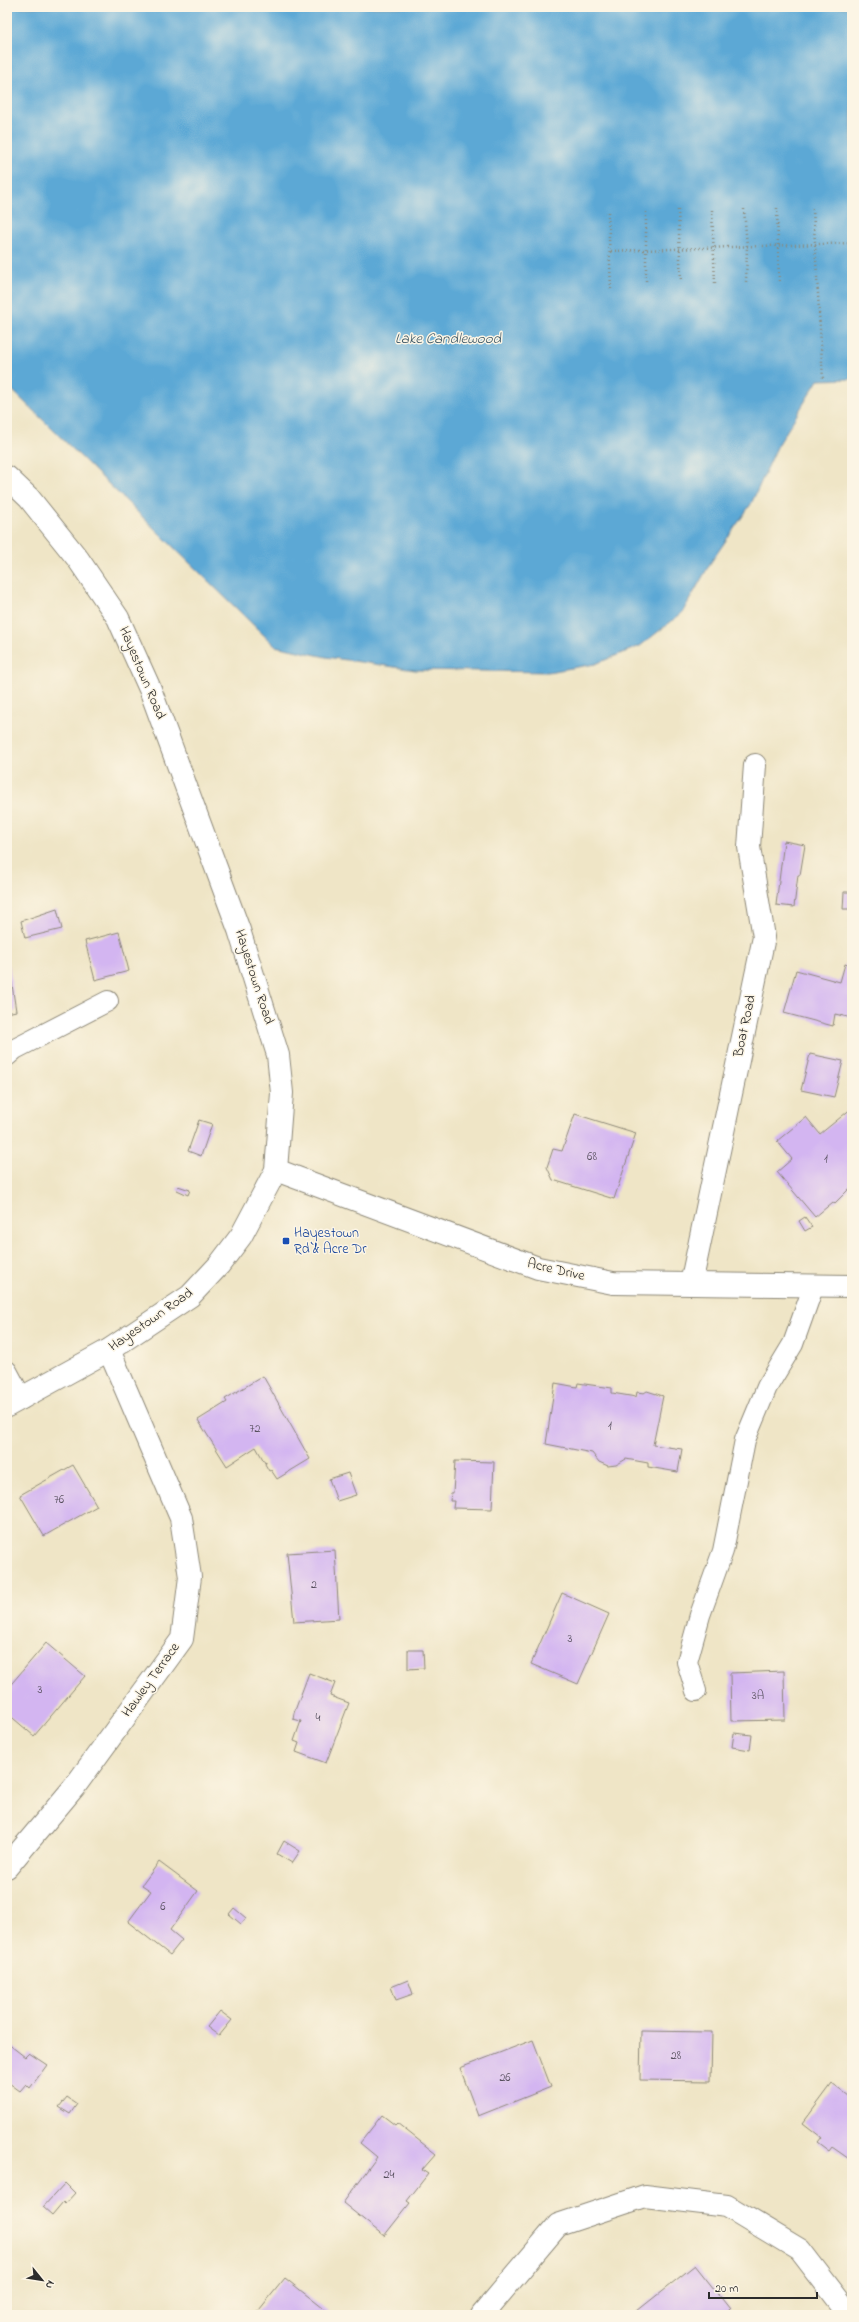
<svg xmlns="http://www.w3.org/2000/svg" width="859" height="2322" viewBox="0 0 859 2322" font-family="'Indie Flower',sans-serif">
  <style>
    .water { fill: #5ca8d5; stroke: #446a80 }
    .building { fill: #d3b5f1 }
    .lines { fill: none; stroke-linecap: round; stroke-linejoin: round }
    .service-casing { stroke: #8d8878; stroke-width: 22 }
    .minor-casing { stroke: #8d8878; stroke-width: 24 }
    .tertiary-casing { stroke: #8d8878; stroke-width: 24 }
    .path { stroke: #8d8878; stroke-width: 2.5; stroke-dasharray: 1 3; stroke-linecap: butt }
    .service { stroke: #fff; stroke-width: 20 }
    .minor { stroke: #fff; stroke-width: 22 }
    .tertiary { stroke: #fff; stroke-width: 22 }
    .transit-dot { fill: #1a4fb4; stroke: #fcf5e5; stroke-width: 1.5 }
    .labels { text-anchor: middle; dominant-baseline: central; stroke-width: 3; stroke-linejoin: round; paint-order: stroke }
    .number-label { font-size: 12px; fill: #554e5c }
    .street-label { font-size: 14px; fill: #2b2b2b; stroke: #fcf5e5 }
    .transit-label { font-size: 14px; fill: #164399; stroke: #fcf5e5; text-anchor: start }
    .water-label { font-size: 15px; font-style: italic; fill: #3c5766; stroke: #fcf5e5 }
  </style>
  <rect width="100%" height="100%" fill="#fcf5e5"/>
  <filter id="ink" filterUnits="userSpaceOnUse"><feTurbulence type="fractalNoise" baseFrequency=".025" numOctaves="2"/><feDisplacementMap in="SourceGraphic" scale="8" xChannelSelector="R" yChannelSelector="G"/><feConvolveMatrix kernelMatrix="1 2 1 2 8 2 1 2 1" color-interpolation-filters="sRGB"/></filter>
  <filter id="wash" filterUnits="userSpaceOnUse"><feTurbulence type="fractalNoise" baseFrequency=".012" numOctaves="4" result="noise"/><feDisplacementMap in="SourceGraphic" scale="16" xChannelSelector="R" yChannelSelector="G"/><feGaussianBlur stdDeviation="0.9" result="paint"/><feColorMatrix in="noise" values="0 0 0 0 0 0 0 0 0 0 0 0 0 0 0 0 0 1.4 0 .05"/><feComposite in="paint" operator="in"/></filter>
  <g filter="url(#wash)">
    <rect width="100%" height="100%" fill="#efe5c6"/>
    <polygon class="water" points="7,7 852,7 852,379 818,380 777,447 751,504 711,562 682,613 640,646 595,664 548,672 415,670 326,657 275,646 7,385"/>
    <g id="blocks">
      <g class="building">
        <polygon points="784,841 805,845 800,875 798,875 794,907 776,905"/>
        <polygon points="844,892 852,892 852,909 843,909"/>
        <polygon points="57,909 62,929 25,938 21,921"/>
        <polygon points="119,932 129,971 95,980 85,941"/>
        <polygon points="851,955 852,1018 835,1014 833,1026 784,1013 796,970 840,982 845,964 848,965"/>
        <polygon points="7,965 9,965 16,1011 7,1013"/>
        <polygon points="810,1054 843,1061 834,1097 801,1090"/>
        <polygon points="852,1108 852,1186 834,1204 833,1202 815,1217 777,1172 792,1159 777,1141 806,1117 820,1134"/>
        <polygon points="575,1114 636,1133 614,1199 553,1180 547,1167 553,1149 562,1151"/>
        <polygon points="199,1120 212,1124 201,1156 188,1151"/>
        <polygon points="178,1186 190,1190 188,1195 177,1190"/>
        <polygon points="805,1217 812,1227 805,1231 799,1221"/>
        <polygon points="263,1376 310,1459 277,1479 271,1470 269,1471 265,1464 267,1461 265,1463 256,1447 227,1466 198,1420 227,1402 225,1399"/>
        <polygon points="555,1383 577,1387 578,1383 612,1388 612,1393 636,1397 637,1392 644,1393 647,1391 663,1396 653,1445 682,1449 678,1472 648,1467 648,1463 626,1459 616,1465 608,1466 599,1462 592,1453 546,1444"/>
        <polygon points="455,1461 494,1462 492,1509 453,1508 454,1501 450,1501 451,1493 453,1493"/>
        <polygon points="73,1465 97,1506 44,1536 20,1495"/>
        <polygon points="348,1473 356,1495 337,1501 329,1479"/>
        <polygon points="335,1550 339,1619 294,1622 287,1553"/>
        <polygon points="562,1593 609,1614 578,1684 531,1664"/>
        <polygon points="46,1643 85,1676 34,1736 7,1713 7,1689"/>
        <polygon points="408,1650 423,1650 424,1668 408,1669"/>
        <polygon points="784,1671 785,1720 731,1721 730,1673"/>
        <polygon points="309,1673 335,1683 330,1696 349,1703 326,1763 296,1752 299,1743 294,1741 301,1721 293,1719 294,1713"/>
        <polygon points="734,1733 752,1735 750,1750 732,1747"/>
        <polygon points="284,1841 300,1851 292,1863 277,1854"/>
        <polygon points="159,1862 198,1891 170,1930 182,1940 170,1955 128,1922 151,1891 142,1885"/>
        <polygon points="234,1908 246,1918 241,1924 229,1914"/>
        <polygon points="408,1980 413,1994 396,2000 391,1987"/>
        <polygon points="220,2011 232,2020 219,2036 207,2027"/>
        <polygon points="641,2031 712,2032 711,2081 640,2080"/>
        <polygon points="533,2040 551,2087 478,2116 460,2068"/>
        <polygon points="7,2043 25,2057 29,2053 47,2065 30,2088 26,2084 20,2091 9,2083 7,2086"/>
        <polygon points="832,2084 852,2099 852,2161 832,2147 829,2151 817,2142 821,2137 803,2123"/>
        <polygon points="67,2097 77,2104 70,2114 59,2107"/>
        <polygon points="382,2115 395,2125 397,2123 436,2154 422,2170 428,2174 407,2201 410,2203 384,2236 343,2203 377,2157 360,2143"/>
        <polygon points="65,2183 75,2193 65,2204 63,2202 52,2215 43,2207"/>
        <polygon points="695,2265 730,2309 722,2315 640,2315 637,2311"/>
        <polygon points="285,2278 328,2312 325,2315 255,2315"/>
      </g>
    </g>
  </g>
  <g filter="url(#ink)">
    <use href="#blocks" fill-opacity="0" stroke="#8d8878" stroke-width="1"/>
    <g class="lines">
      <g class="service-casing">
        <g id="service">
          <polyline points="7,1056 15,1049 108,1001"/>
          <polyline points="7,1371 22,1399"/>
          <polyline points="696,1691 687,1662 700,1615 723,1551 745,1440 767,1387 793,1344 814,1285"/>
        </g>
      </g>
      <g class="minor-casing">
        <g id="minor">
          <polyline points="276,1170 538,1268 613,1283 852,1286"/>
          <polyline points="691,1284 764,937 749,847 755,765"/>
          <polyline points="7,1867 75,1786 182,1639 190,1577 181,1518 109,1350"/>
          <polyline points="482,2315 558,2225 645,2196 727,2206 800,2250 850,2315"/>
        </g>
      </g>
      <g class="tertiary-casing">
        <polyline id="tertiary" points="7,477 29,498 78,559 118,618 150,689 239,930 278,1055 282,1093 276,1170 241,1236 219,1265 190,1296 109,1350 7,1406"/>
      </g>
      <g class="path">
        <polyline points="777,208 779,282"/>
        <polyline points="744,209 747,246 746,282"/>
        <polyline points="813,209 823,379"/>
        <polyline points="678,210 681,282"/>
        <polyline points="712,210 715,283"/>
        <polyline points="608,212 611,289"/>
        <polyline points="646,212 646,284"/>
        <polyline points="611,251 852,243"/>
      </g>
      <use href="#service" class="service"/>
      <use href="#minor" class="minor"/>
      <use href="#tertiary" class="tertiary"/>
    </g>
  </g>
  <rect class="transit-dot" x="282" y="1237" width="8" height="8" rx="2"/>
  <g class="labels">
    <g class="number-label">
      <text x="592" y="1157">68</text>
      <text x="826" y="1159">1</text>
      <text x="610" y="1426">1</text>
      <text x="255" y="1429">72</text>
      <text x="59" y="1500">76</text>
      <text x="314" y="1585">2</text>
      <text x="570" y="1639">3</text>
      <text x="40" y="1690">3</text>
      <text x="758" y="1696">3A</text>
      <text x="318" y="1718">4</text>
      <text x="163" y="1907">6</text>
      <text x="676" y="2056">28</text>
      <text x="505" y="2078">26</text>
      <text x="389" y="2175">24</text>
    </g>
    <g class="street-label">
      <text transform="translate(142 673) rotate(67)">Hayestown Road</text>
      <text transform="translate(254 977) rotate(72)">Hayestown Road</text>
      <text transform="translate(745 1026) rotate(-78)">Boat Road</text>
      <text transform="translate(556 1270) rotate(13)">Acre Drive</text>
      <text transform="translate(151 1320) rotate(-35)">Hayestown Road</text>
      <text transform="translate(151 1680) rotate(-54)">Hawley Terrace</text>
    </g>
    <g class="transit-label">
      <text x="294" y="1233">Hayestown<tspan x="294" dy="16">Rd &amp; Acre Dr</tspan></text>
    </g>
    <g class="water-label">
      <text x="448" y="339">Lake Candlewood</text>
    </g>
  </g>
  <rect width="859" height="2322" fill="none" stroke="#fcf5e5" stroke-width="24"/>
  <g transform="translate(42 2280) rotate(120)" stroke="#fcf5e5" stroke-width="3" paint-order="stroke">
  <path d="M0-3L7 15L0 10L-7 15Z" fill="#2b2b2b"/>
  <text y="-6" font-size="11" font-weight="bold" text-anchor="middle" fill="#2b2b2b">N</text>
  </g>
  <path d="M709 2292v6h108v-6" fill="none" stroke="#2b2b2b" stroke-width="2"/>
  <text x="715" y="2292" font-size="12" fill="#2b2b2b" stroke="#fcf5e5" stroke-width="3" paint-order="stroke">20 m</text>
</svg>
